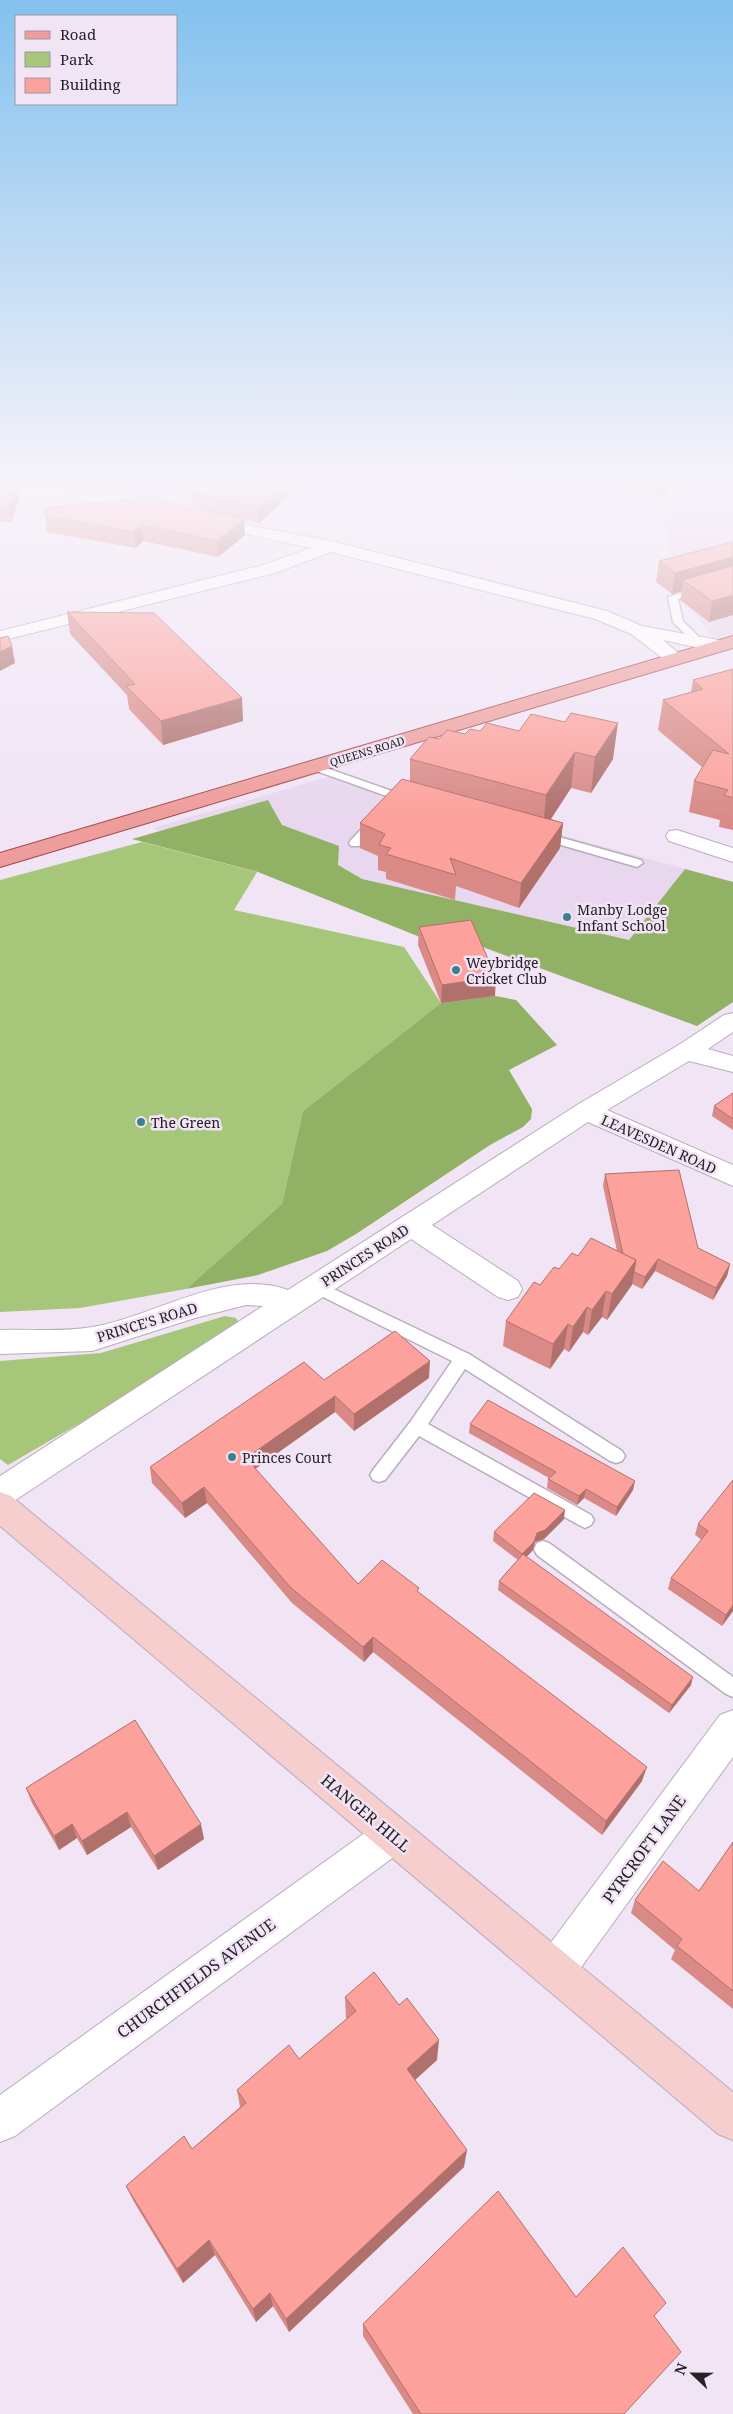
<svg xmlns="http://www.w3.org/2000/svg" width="733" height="2414" viewBox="0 0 733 2414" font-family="'Noto Serif',serif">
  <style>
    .built { fill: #e8d7ee }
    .green { fill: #a6c77a }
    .forest { fill: #91b165 }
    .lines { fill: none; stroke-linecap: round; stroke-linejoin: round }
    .lane-casing { stroke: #b8acbd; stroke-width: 3 }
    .street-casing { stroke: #b8acbd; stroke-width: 2 }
    .secondary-casing { stroke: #b8acbd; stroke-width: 2 }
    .primary-casing { stroke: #a04746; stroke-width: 2 }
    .lane { fill: #fff; fill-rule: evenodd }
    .street { fill: #fff; fill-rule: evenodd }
    .secondary { fill: #f6cecd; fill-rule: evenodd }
    .primary { fill: #ee9d9a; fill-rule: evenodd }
    .wall { fill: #d98a86 }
    .shaded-wall { fill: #b0716d }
    .building { fill: #fca19c; stroke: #b0716d }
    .poi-dot { fill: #3c818f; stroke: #f0e4f5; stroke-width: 2 }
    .labels { text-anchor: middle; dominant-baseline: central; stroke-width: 5; stroke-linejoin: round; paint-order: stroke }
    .far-street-label { font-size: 11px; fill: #252127; stroke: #f0e4f5 }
    .poi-label { font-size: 14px; fill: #252127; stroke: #f0e4f5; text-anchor: start }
    .street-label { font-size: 14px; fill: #252127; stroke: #f0e4f5 }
    .near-street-label { font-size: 16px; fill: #252127; stroke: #f0e4f5 }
  </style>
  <rect width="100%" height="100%" fill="#f0e4f5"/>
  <g class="built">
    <polygon points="698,480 733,482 733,638 715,643 679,590 665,525 666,498"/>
    <polygon points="338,774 733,882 733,1002 697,1026 153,828"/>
  </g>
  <g class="green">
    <polygon points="142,842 257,872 234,910 404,947 441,1003 303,1111 282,1204 186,1289 80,1308 0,1312 0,880"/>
    <polygon points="225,1316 236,1318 240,1325 235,1333 8,1465 0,1459 0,1361 101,1353"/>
  </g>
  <g class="forest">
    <polygon points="268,800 282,825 339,846 338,865 362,879 629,940 685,869 733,882 733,1002 697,1026 472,943 435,943 258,872 132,839"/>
    <polygon points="495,996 516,1000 557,1045 509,1070 532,1109 531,1119 523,1127 490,1145 356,1234 327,1251 258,1275 186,1289 282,1204 303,1111 441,1003"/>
  </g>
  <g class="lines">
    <g class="lane-casing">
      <g id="lane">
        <polygon points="733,577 733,583 678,599 683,621 703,641 698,644 694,643 673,622 668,597"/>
        <polygon points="315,764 403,795 405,797 403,799 395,799 311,769 309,767"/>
        <polygon points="372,821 378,824 376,826 359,846 351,846 349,843 351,840 368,822"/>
        <polygon points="541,832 641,860 643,863 637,867 537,838 535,836"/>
        <polygon points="317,1281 469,1354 622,1451 625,1456 622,1461 616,1463 610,1461 465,1369 428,1424 591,1515 594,1520 591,1525 585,1528 579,1525 419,1436 385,1480 379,1482 373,1480 370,1475 373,1470 411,1421 452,1361 311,1291 309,1287 311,1283"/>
        <polygon points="543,1541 549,1543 733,1677 733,1697 726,1694 537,1555 534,1549 537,1543"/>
      </g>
    </g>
    <g class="street-casing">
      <g id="street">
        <polygon points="718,480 733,480 733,488 720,483"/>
        <polygon points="0,484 118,493 168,504 170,507 168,510 162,512 118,503 0,494"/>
        <polygon points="209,513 253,526 331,541 607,611 642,626 718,640 725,642 727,646 725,650 718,652 663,640 685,659 683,663 669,663 631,634 595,619 331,552 275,573 0,641 0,631 263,565 311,548 250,535 203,521 201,518 203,515"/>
        <polygon points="677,830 733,848 733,862 669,841 666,836 669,831"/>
        <path d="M 733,1013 L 733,1032 L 708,1049 L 733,1056 L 733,1072 L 689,1061 L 607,1110 L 733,1165 L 733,1186 L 588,1122 L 432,1225 L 518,1281 L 522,1289 L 518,1297 L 508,1300 L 498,1297 L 411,1239 L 11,1503 L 0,1507 L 0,1476 L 263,1306 L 246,1305 L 195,1318 L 92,1351 L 0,1354 L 0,1330 C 28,1329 65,1332 92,1327 C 154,1317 225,1267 288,1290 L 577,1105 L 677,1046 L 724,1015 Z"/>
        <polygon points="733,1710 733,1757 569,1984 555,1990 541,1984 535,1970 541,1956 720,1715"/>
        <polygon points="393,1816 406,1822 412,1835 406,1848 15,2136 0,2142 0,2095 380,1822"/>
      </g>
    </g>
    <g class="secondary-casing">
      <polygon id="secondary" points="0,1492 11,1496 733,2092 733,2140 718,2134 0,1526"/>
    </g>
    <g class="primary-casing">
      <polygon id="primary" points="733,636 733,648 0,867 0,853"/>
    </g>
    <use href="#lane" class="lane"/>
    <use href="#street" class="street"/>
    <use href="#secondary" class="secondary"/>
    <use href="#primary" class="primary"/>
  </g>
  <g class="wall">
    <polygon points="0,480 26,480 25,484 18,483 20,497 11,522 0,522"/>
    <polygon points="614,480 685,480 662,497 614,483"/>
    <polygon points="190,492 289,496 259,523 244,519 245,535 218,557 143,541 136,548 47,532 45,516 192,507"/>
    <polygon points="733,542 733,615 709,622 680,600 682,591 672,594 656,582 659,561"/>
    <polygon points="67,612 243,721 163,745 129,709 127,695 70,634"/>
    <polygon points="733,669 733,830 719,827 720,820 689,812 694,781 703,768 658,730 663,700 691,692 693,680"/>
    <polygon points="465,734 613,759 591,793 571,788 551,819 563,823 560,848 519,908 456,886 455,900 386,879 386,872 378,870 378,856 360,848 360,823 410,781 410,759 439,739"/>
    <polygon points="419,927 495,996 441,1003 418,945"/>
    <polygon points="733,1093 733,1130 712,1116 714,1106"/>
    <polygon points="605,1174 698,1248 730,1264 727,1276 713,1300 655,1271 642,1289 632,1284 607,1320 602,1317 588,1335 583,1332 569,1352 564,1349 550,1369 503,1346 506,1321 540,1285 578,1256 617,1251 603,1186"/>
    <polygon points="429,1378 354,1431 335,1412 255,1469 358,1584 419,1593 642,1781 602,1835 373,1652 364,1662 292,1603 207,1503 185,1518 152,1483 150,1467 324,1380"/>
    <polygon points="470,1424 633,1490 616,1516 584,1498 577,1505 547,1488 548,1479 549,1478 469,1433"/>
    <polygon points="733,1480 733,1611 722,1626 668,1589 671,1578 702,1540 695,1535 698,1524"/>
    <polygon points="564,1519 544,1539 535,1542 533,1550 526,1557 691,1685 669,1713 498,1590 499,1581 518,1560 493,1541 494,1532"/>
    <polygon points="135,1720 204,1839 158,1870 131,1827 87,1855 77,1838 59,1850 32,1803 26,1788"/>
    <polygon points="733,1842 733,2009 671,1959 675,1950 631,1913 635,1900 699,1891"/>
    <polygon points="345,1997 437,2060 415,2080 464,2167 289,2332 273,2306 256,2322 215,2255 183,2283 134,2202 126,2186 192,2149 240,2107 237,2090 299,2059 347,2019 346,2018"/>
    <polygon points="576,2297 655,2317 624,2414 413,2414 363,2336 363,2324"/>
  </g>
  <g class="shaded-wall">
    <polygon points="669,480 685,480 662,497 663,484"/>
    <polygon points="289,481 289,496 259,523 258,507"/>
    <polygon points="17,482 20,497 11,522 8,506"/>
    <polygon points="244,519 245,535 218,557 217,541"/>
    <polygon points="141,525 143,541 136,548 134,532"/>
    <polygon points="733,557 733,576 683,580 682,591 672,594 675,573"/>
    <polygon points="733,595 733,615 709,622 712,601"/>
    <polygon points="12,646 15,663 0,671 0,652"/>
    <polygon points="242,698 243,721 163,745 161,721"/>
    <polygon points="618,723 613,759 591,793 595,757"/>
    <polygon points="575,752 571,788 543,831 546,795"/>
    <polygon points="563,823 560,848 519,908 521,883"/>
    <polygon points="496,977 495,996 441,1003 442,985"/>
    <polygon points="658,1259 655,1271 642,1289 645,1277"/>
    <polygon points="636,1260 632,1285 607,1320 612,1294"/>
    <polygon points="730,1264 727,1276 713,1300 716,1288"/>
    <polygon points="606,1291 602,1317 588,1335 592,1310"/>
    <polygon points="587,1307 583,1332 569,1352 573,1327"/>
    <polygon points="568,1324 564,1349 550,1369 553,1344"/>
    <polygon points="430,1361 429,1378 354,1431 354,1414"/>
    <polygon points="335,1396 335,1412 248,1474 246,1458"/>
    <polygon points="635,1481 633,1490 616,1516 617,1507"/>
    <polygon points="204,1487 207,1503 185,1518 182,1503"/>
    <polygon points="586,1489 584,1498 577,1505 579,1496"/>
    <polygon points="565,1510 564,1519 544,1539 535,1542 533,1550 521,1563 522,1554 537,1533"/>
    <polygon points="733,1605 733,1611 722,1626 726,1615"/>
    <polygon points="373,1637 373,1652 364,1662 363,1647"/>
    <polygon points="693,1677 691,1685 669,1713 672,1705"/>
    <polygon points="647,1767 642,1781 602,1835 606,1821"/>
    <polygon points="127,1812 131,1827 87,1855 82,1841"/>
    <polygon points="72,1824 77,1838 59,1850 54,1836"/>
    <polygon points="201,1824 204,1839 158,1870 154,1856"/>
    <polygon points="439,2040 437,2060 406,2088 407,2069"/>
    <polygon points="467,2150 464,2167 289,2332 286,2319"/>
    <polygon points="209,2240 215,2255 183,2283 177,2269"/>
    <polygon points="270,2293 273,2306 256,2322 253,2309"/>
  </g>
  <g class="building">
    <polygon points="0,480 17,482 8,506 0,506"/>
    <polygon points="649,480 669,480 663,484"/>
    <polygon points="289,481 258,507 190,492 237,487"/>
    <polygon points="149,497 244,519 217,541 141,525 134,532 45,516 45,508"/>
    <polygon points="733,542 733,557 675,573 659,561"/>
    <polygon points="733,566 733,595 712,601 683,580"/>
    <polygon points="67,612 154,613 242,698 161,721 126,686 135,684"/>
    <polygon points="8,636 12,646 0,652 0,638"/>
    <polygon points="733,669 733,798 724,795 728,790 694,781 713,750 729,754 663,700 703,689 693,680"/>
    <polygon points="571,713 618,723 595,757 575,752 546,795 410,759 429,737 439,739 447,730 465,734 470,729 480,731 487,723 519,731 531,714 565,722"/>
    <polygon points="402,779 563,823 521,883 450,858 456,875 386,854 391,848 379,845 385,834 360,823"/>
    <polygon points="471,920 496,977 442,985 419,927"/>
    <polygon points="733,1093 733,1119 714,1106"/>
    <polygon points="679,1170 698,1248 730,1264 716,1288 658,1259 645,1277 634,1272 636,1260 623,1254 605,1174"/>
    <polygon points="591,1238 636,1260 612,1294 606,1291 592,1310 587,1307 573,1327 568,1324 553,1344 506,1321 534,1282 540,1285 554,1267 559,1269 572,1253 578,1256"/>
    <polygon points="395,1331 430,1361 354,1414 335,1396 246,1458 358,1584 382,1560 419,1588 417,1591 647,1767 606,1821 373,1637 363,1647 291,1588 204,1487 182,1503 150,1467 304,1362 324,1380"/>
    <polygon points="488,1400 635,1481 617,1507 586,1489 579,1496 548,1479 556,1472 470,1424"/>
    <polygon points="733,1480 733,1605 726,1615 671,1578 708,1531 698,1524"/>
    <polygon points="534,1493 565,1510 545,1530 537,1533 534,1542 522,1554 494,1532"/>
    <polygon points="523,1554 693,1677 672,1705 499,1581"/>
    <polygon points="135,1720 201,1824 154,1856 127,1812 82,1841 72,1824 54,1836 26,1788"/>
    <polygon points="733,1842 733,1991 677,1946 682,1939 635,1900 663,1861 699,1891"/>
    <polygon points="374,1972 399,2005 407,1998 439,2040 407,2069 467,2150 286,2319 270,2293 253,2309 209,2240 177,2269 126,2186 184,2136 192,2149 246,2103 237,2090 289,2045 299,2059 356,2011 345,1997"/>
    <polygon points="498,2191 576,2297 623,2247 666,2303 654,2316 681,2352 624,2414 421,2414 363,2324"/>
  </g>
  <linearGradient id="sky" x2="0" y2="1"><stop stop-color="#83c1ee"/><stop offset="0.59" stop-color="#f8f3fa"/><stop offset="1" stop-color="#f8f3fa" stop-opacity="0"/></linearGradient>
  <rect width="733" height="818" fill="url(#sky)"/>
  <g class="poi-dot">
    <circle cx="567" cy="917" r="5"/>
    <circle cx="456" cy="970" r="5"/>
    <circle cx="141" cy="1122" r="5"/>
    <circle cx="232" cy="1457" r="5"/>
  </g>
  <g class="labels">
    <g class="far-street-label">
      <text transform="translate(367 751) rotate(-17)">QUEENS ROAD</text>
    </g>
    <g class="poi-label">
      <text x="577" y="909">Manby Lodge<tspan x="577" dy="16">Infant School</tspan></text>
      <text x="466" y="962">Weybridge<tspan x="466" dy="16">Cricket Club</tspan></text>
      <text x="151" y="1122">The Green</text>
      <text x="242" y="1457">Princes Court</text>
    </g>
    <g class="street-label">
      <text transform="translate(659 1144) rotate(24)">LEAVESDEN ROAD</text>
      <text transform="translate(365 1255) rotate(-33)">PRINCES ROAD</text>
      <text transform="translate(147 1322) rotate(-17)">PRINCE'S ROAD</text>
    </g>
    <g class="near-street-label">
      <text transform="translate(366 1813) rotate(40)">HANGER HILL</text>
      <text transform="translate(644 1849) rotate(-54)">PYRCROFT LANE</text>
      <text transform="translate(196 1978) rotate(-36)">CHURCHFIELDS AVENUE</text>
    </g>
  </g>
  <rect x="15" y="15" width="162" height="90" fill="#f0e4f5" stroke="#9f96a3"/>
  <rect x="25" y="31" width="25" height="8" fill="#ee9d9a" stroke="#9f96a3"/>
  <text x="60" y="40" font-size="15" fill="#252127">Road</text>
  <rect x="25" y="52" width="25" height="15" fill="#a6c77a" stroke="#9f96a3"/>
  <text x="60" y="65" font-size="15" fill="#252127">Park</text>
  <rect x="25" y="78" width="25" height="15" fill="#fca19c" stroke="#9f96a3"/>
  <text x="60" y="90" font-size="15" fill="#252127">Building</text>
  <g transform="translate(693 2374) rotate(292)" stroke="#f0e4f5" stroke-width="4" paint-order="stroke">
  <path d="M0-4L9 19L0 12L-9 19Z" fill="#252127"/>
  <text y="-8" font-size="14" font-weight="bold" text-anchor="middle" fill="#252127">N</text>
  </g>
</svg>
